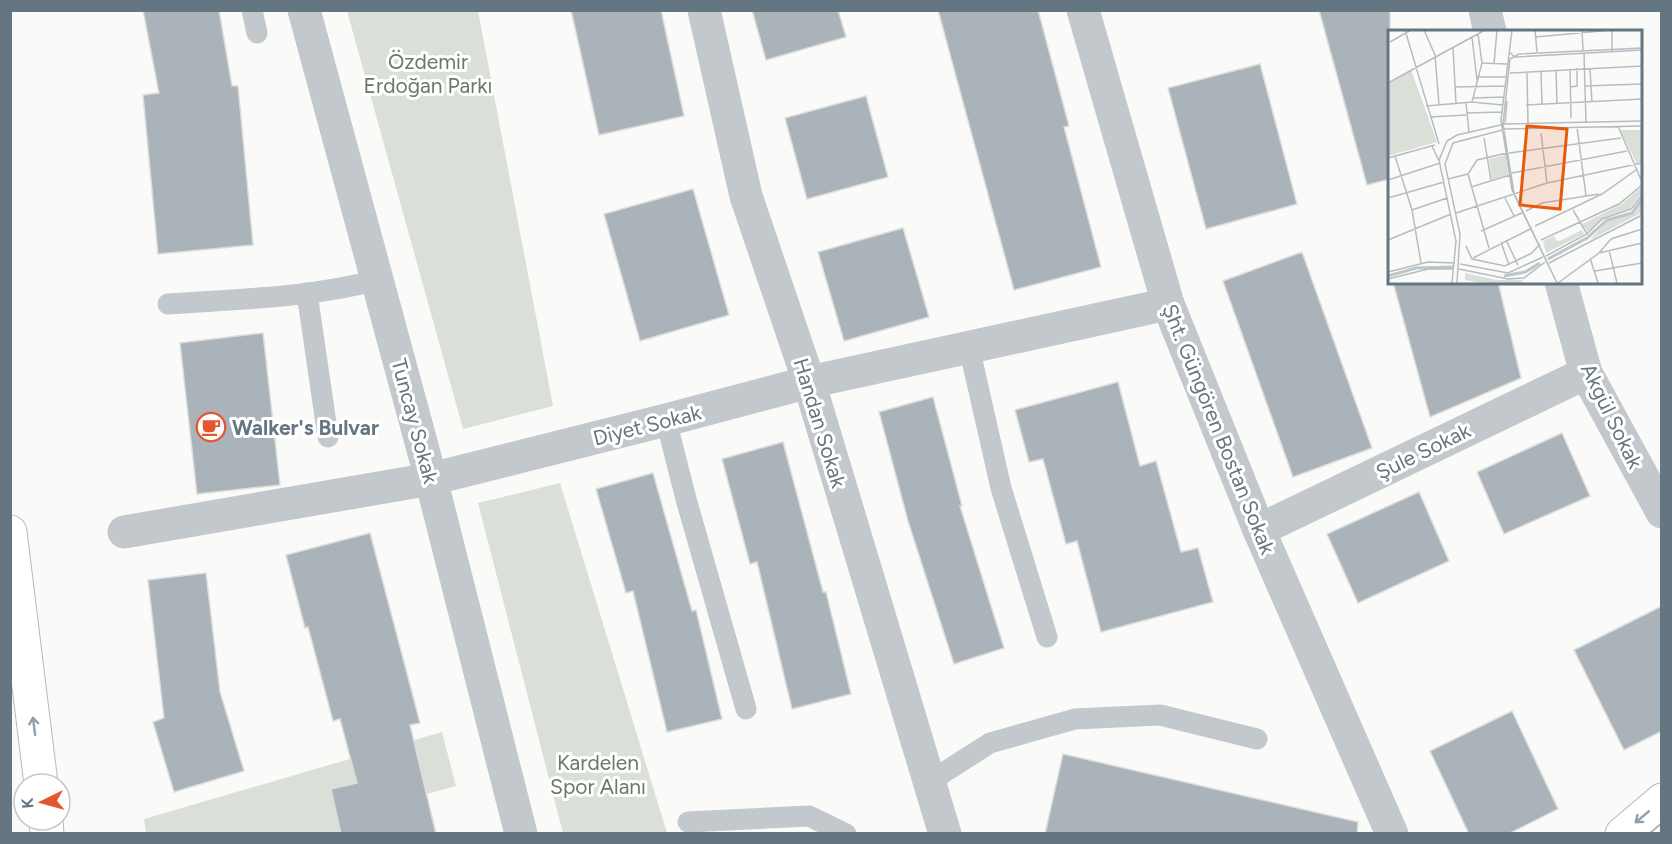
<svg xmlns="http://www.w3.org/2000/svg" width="1672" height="844" viewBox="0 0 1672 844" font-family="Figtree,sans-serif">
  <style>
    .green { fill: #dadfd7 }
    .building { fill: #aab3b9; stroke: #dcdcda; stroke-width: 1.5 }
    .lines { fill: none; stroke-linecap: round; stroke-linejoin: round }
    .secondary-casing { stroke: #b3babf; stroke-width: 35 }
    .primary-casing { stroke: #b5babe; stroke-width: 35 }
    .service { stroke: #c3c8cc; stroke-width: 21 }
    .minor { stroke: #c3c8cc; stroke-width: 33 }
    .secondary { stroke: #fff; stroke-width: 33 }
    .primary { stroke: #fff; stroke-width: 33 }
    .tram { stroke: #a2aab0; stroke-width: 1.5 }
    .oneway { stroke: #939fa8 }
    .labels { text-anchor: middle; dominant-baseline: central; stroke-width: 6; stroke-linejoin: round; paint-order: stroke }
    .park-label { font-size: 21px; fill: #687a64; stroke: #fff }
    .street-label { font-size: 21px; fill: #657683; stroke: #fff }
    .poi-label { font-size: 21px; font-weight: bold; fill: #657683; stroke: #fff; text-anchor: start }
    .inset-river { fill: none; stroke: #bbc7cb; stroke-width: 3 }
    .inset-road { fill: none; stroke: #b5bdc2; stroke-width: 1.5 }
    .view { fill: #e8590c; fill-opacity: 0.15; stroke: #e8590c; stroke-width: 3 }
    .inset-edge { fill: none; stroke: #657683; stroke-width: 3 }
  </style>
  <rect width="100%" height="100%" fill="#fafaf8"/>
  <g class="green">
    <polygon points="347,11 478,11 553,406 463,429"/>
    <polygon points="560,483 667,833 563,833 478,503"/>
    <polygon points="442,732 456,786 427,794 420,768 331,789 341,833 146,833 144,819"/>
  </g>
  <g class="building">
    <polygon points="143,10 219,10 232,86 238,86 253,245 158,254 143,95 159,93"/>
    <polygon points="571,10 661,10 684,116 599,135"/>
    <polygon points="752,10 838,10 846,37 766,60"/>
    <polygon points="938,10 1038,10 1069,126 1064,127 1101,267 1014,290"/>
    <polygon points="1319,10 1390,10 1390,179 1367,185"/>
    <polygon points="1260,64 1297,204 1206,229 1168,88"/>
    <polygon points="866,96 888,177 807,199 785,118"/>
    <polygon points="693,189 729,315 640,341 604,214"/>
    <polygon points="903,228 929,317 844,341 818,252"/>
    <polygon points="1302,252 1372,448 1293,477 1223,281"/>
    <polygon points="1393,282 1498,282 1521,378 1430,417"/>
    <polygon points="263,333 280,485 197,494 180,343"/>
    <polygon points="1118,382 1140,466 1156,461 1181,552 1198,548 1213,602 1101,632 1077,541 1066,544 1043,459 1029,462 1015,410"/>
    <polygon points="933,397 962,506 960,506 1004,648 954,664 908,521 879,412"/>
    <polygon points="1562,433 1590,496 1504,534 1477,472"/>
    <polygon points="783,442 823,592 826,592 851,694 792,709 757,562 750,564 722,459"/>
    <polygon points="653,473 692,611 696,610 722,719 667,732 633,591 626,593 596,489"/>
    <polygon points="1419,492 1449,561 1358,603 1327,534"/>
    <polygon points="370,533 420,723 410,725 436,834 341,834 331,789 357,783 340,719 333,721 308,627 305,628 286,555"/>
    <polygon points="206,573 220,692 244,771 174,792 153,722 164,718 148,580"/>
    <polygon points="1662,606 1662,731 1624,750 1574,650"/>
    <polygon points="1512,711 1558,809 1508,834 1469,834 1430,751"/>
    <polygon points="1063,754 1358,822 1357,834 1045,834"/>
  </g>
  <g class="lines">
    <g class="secondary-casing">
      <polyline id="secondary" points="1622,834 1662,800"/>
    </g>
    <g class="primary-casing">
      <g id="primary">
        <polyline points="10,532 41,784"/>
        <polyline points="46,820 47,834"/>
      </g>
    </g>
    <g class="service">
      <polyline points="252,10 257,33"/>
      <polyline points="307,293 328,437"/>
      <path d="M 168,304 C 238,299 309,298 377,280"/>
      <polyline points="969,347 1001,488 1047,637"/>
      <polyline points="666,420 686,499 746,709"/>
      <polyline points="929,782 990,743 1075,719 1160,715 1257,739"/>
      <polyline points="688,822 809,816 846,834"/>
    </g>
    <g class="minor">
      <polyline points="304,10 431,479 521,834"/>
      <polyline points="704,10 746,196 809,382 945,834"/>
      <polyline points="1083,10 1168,304 1259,530 1392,834"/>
      <polyline points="1485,10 1490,32"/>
      <polyline points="1561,282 1586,373 1662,512"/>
      <polyline points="1259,530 1586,373"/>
      <polyline points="124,532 431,479 666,420 809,382 1168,304"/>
    </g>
    <use href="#secondary" class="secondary"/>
    <use href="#primary" class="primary"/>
    <polyline class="tram" points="1649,834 1662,823"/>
  </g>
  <defs><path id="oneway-shaft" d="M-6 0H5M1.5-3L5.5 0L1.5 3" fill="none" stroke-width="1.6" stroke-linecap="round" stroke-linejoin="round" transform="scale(1.5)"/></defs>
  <g class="oneway">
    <use href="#oneway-shaft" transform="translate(34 726) rotate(-97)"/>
    <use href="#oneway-shaft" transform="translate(1642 817) rotate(140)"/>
  </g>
  <defs>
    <g id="cafe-ring" transform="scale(1.5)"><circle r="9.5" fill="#fff" stroke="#e4572e" stroke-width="1.5"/><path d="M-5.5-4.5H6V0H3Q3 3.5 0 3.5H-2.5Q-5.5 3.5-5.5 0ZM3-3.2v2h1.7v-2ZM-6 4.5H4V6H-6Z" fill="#e4572e"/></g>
  </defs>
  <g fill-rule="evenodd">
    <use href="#cafe-ring" x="211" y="427"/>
  </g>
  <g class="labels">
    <g class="park-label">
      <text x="428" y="61">Özdemir<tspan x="428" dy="24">Erdoğan Parkı</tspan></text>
      <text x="598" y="762">Kardelen<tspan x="598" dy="24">Spor Alanı</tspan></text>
    </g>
    <g class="street-label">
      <text transform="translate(1612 416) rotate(64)">Akgül Sokak</text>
      <text transform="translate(415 421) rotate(75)">Tuncay Sokak</text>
      <text transform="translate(820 423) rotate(73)">Handan Sokak</text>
      <text transform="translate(647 425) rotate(-14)">Diyet Sokak</text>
      <text transform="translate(1219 429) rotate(68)">Şht. Güngören Bostan Sokak</text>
      <text transform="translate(1423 451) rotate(-26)">Şule Sokak</text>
    </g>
    <g class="poi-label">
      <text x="232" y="427">Walker's Bulvar</text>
    </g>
  </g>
  <g transform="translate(1388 30)">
    <rect width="254" height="254" fill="#fafaf8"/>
    <path d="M 23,40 L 49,112 L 0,126 L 0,54 ZM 232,100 L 253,100 L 253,131 L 249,134 ZM 118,125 L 120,145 L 104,149 L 101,129 ZM 253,157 L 253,164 L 241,179 L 217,187 L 200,202 L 194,194 L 234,174 ZM 253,170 L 253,183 L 202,210 L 218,192 L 246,183 ZM 194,200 L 196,204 L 158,223 L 155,211 L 166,206 L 169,211 L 174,210 ZM 77,243 L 109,250 L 133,250 L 136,253 L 94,253 L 77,250 Z" fill="#dadfd7"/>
    <path class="inset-river" d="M 160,229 L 199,208 L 219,190 L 244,183 L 254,169M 0,246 L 28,238 L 66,237M 116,246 L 137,242 L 152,233"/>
    <path class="inset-road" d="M 17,0 L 51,114M 36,0 L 47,25 L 51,75M 124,0 L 113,90 L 124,160 L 169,253M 147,0 L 149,22M 194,0 L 195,20M 84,7 L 89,50M 147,7 L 224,0M 2,12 L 23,0M 65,17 L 68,74M 224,21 L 224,0M 121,22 L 127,27 L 254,20M 196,23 L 198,92M 94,33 L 119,34M 106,34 L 109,0M 182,39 L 183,88M 202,39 L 204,73M 168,40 L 169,74M 153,42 L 154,75M 122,43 L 254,36M 139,43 L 140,93M 89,47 L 118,47M 0,53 L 97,0M 197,56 L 254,54M 67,57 L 117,56M 182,57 L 189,56 L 189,38M 85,68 L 116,67M 84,72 L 115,75M 78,73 L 81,102M 138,75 L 254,69M 38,76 L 84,72 L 94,33 L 90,4M 78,83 L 114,82M 42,87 L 78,85M 117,93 L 119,71M 230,96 L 254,152M 189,97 L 198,166M 153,103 L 159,153M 96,108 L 103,150M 121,123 L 233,108M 7,126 L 24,180 L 33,233M 0,128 L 47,115M 124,143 L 239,121M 60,149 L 80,144M 0,150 L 52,133 L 44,116M 83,157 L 122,145M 0,168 L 56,152M 117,168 L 126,186M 24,180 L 59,168M 185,180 L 199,204M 138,181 L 154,173 L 211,164M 68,183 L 159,153 L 254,133M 147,196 L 214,164 L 248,140M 93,201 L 136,182M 0,210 L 63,184M 118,210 L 130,235M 153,210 L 231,174 L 254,155M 113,212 L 121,235M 78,216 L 84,229 L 117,236 L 144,223 L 152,214M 101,218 L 80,144 L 89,130 L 119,123M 221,220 L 229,253M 211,223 L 223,209 L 254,199M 158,226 L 199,204 L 214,189 L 243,179 L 254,165M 85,228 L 144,198M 202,228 L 210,253M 161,233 L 254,185M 72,234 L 120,243 L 155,227M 71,239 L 120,249 L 136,248 L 157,232M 207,241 L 254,233M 0,242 L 40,232 L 67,233M 0,249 L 40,239 L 66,239M 64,253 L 68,211 L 51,130 L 59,111 L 69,105 L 117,94 L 254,91M 69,253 L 72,204 L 57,134 L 65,113 L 118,99 L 254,96M 169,253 L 126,163 L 115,94 L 122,29 L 131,24 L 254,18M 170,253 L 211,223 L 254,213"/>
    <path class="view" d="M 139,96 L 179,99 L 172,179 L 132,175 Z"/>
    <rect width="254" height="254" class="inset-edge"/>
  </g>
  <rect width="1672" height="844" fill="none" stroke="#657683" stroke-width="24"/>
  <g transform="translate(42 802) rotate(265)"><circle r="28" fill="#ffffff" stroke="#c1c8cd" stroke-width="1.5"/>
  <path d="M0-4.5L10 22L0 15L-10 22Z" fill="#e4572e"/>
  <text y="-9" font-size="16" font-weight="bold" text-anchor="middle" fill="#657683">K</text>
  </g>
</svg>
